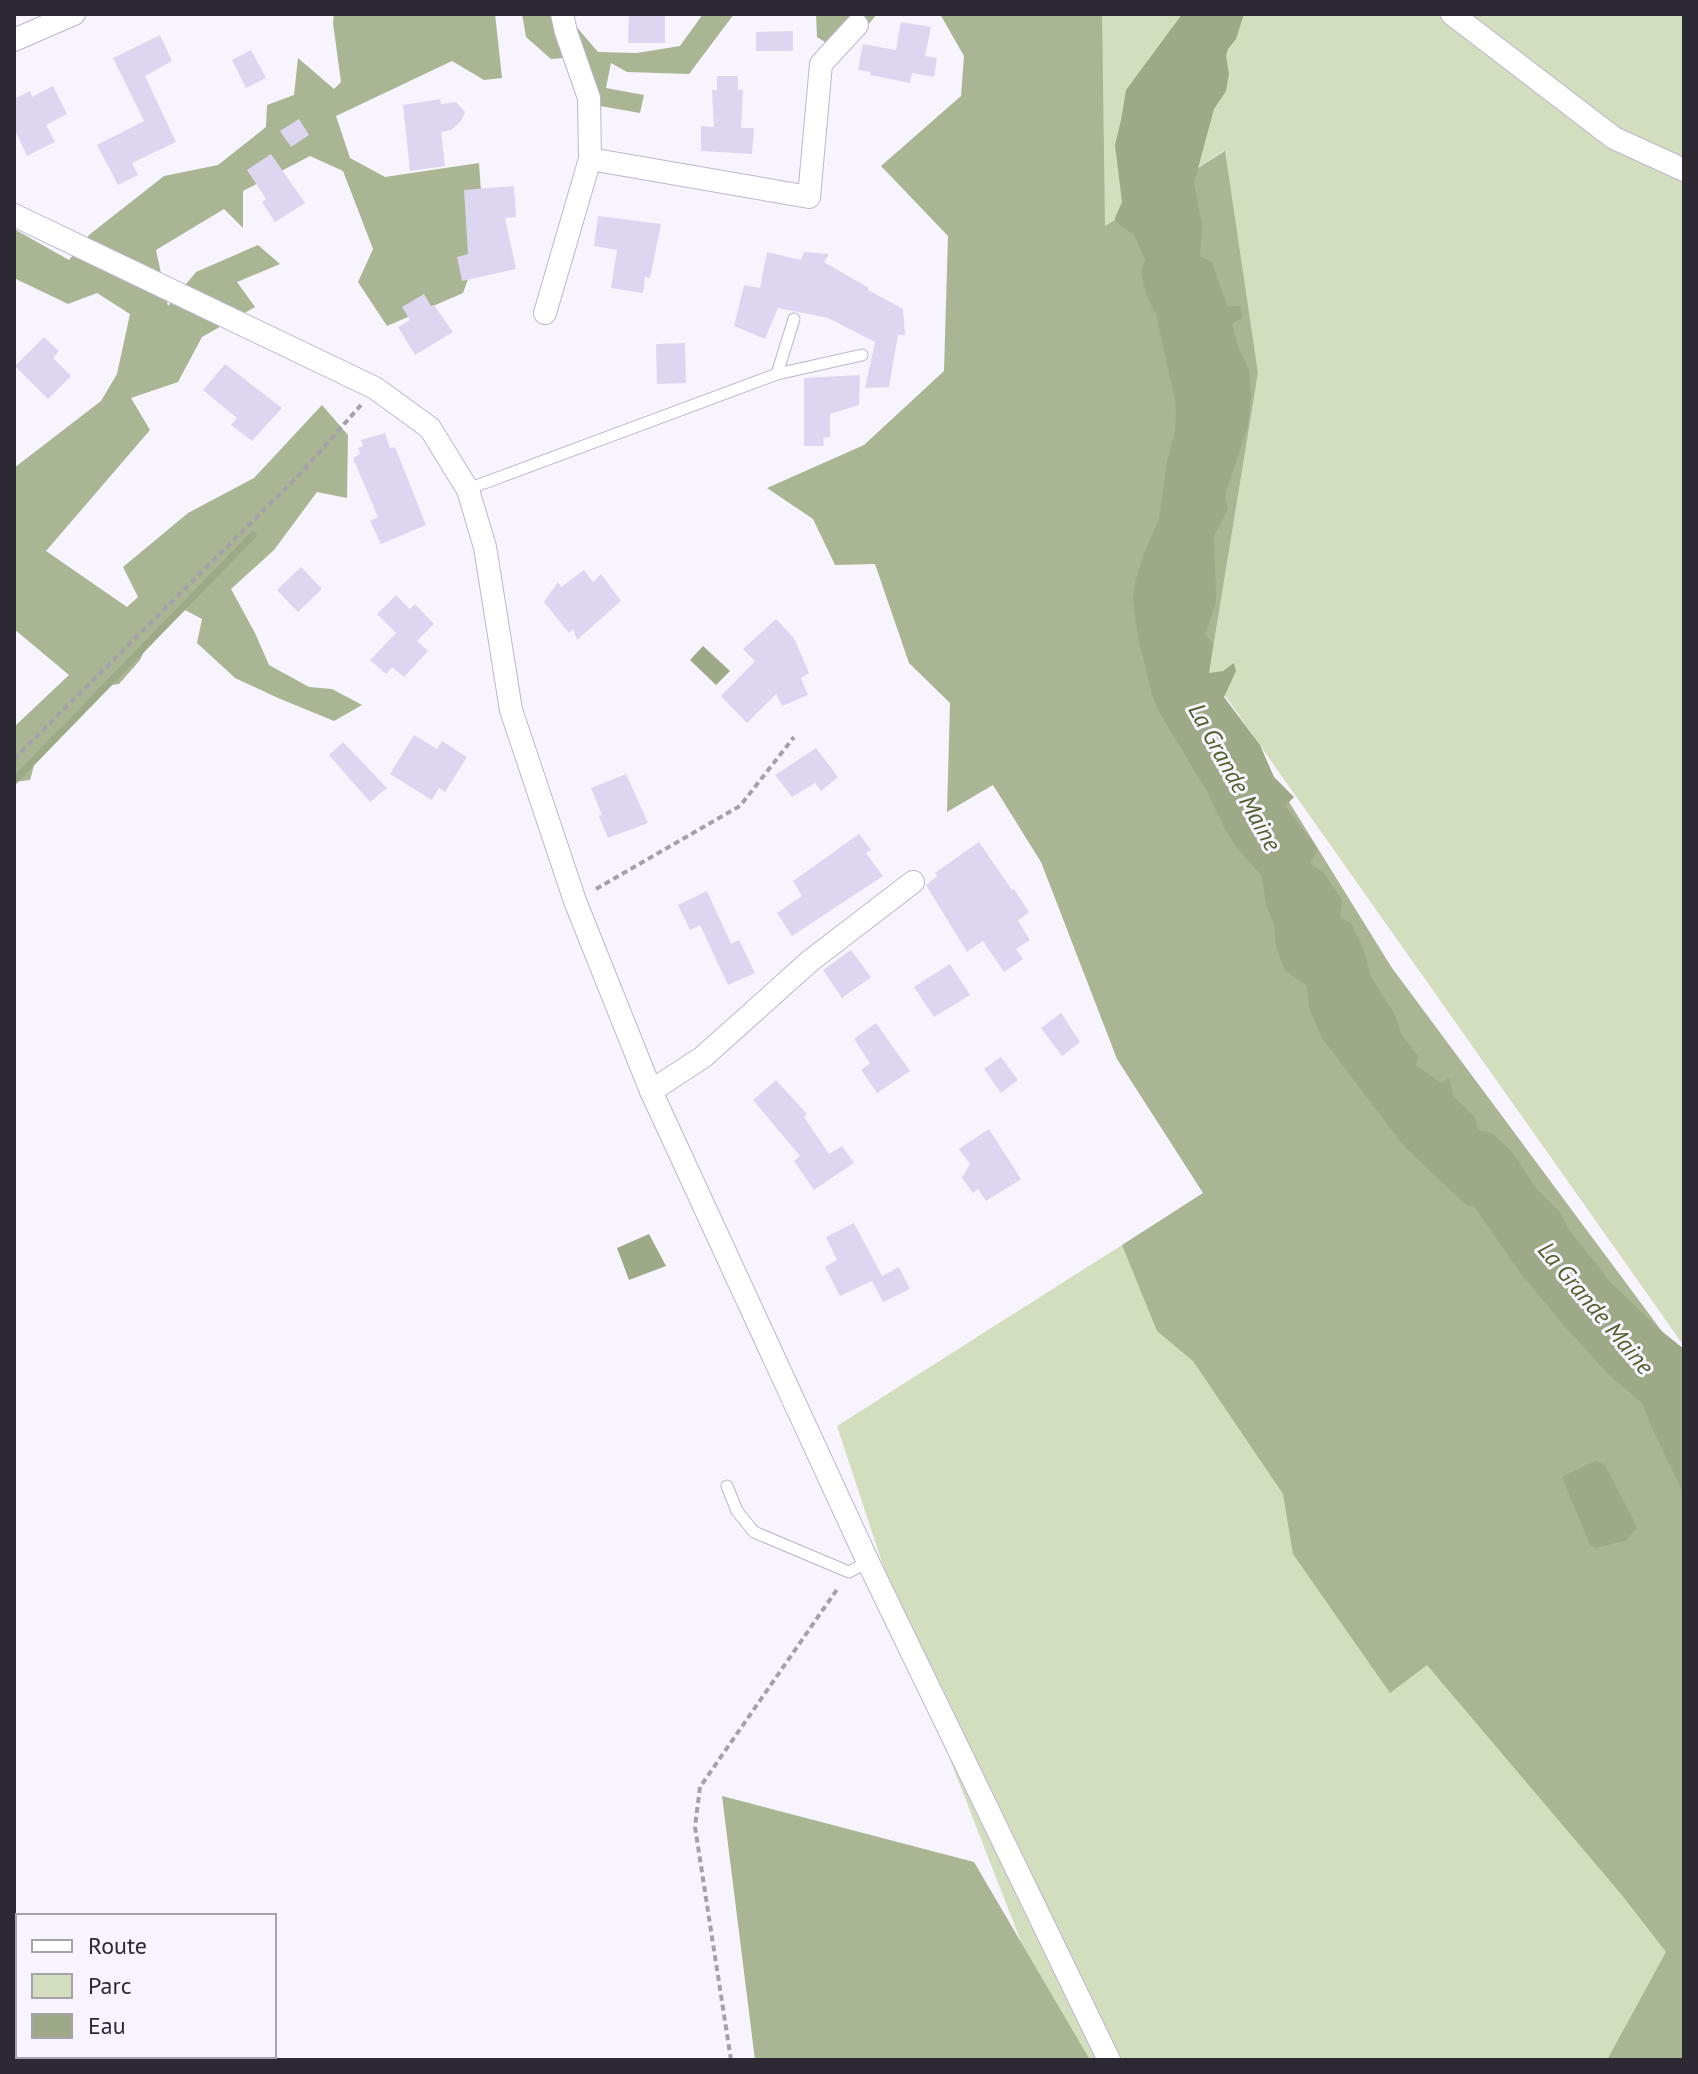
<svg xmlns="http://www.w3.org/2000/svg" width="1698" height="2074" viewBox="0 0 1698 2074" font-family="'PT Sans',sans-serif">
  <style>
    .green { fill: #d2debd }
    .forest { fill: #a9b593 }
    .water { fill: #9ea987 }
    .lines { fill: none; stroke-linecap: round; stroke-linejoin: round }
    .stream { stroke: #9ea987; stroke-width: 7 }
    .building { fill: #ddd6f0 }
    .service-casing { stroke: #bdb6cf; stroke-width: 13 }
    .minor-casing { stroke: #bdb6cf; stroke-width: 24 }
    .path { stroke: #a4a1ab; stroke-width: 4; stroke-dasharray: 6 4; stroke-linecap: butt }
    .service { stroke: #fff; stroke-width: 11 }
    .minor { stroke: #fff; stroke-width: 22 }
    .labels { text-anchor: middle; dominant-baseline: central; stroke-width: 6; stroke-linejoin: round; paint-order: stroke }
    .water-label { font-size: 24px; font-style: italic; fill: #4f5e29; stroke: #f7f4fe }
  </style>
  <rect width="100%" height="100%" fill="#f7f4fe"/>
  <g class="green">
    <polygon points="1080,14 1684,14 1684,1346 1209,673 1258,373 1224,151 1105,226"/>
    <polygon points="1122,1245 1684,1733 1684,2060 1067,2060 930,1708 837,1426"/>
  </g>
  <g class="forest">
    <polygon points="334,14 495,14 502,78 484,80 452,61 336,116 350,158 385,177 479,163 484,235 463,293 387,326 358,282 373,249 343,171 310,156 243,191 243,228 224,209 156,250 168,306 196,272 258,245 280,264 237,282 255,307 202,337 178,382 131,398 150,430 46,551 127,607 138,597 123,567 188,513 254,478 322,405 348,435 347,498 317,492 274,550 231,589 255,633 269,665 309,687 332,689 362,705 334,721 278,698 235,678 197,643 202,619 185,610 149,641 140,660 119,684 104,686 36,758 30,780 14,782 14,727 69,675 14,629 14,468 101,401 117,374 130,314 97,293 68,304 14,278 14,229 69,260 89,235 164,176 218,165 266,127 267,105 294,95 298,58 334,89 341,82 333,23"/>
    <polygon points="522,14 551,14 563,58 551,59 526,37"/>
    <polygon points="703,14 734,14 689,74 627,72 611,63 606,88 644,95 640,113 600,106 574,24 598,52 637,53 680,46"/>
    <polygon points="816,14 877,14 844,54 817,37"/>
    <polygon points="940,14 1102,14 1105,226 1225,151 1258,373 1209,673 1392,968 1684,1361 1684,2060 1607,2060 1666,1952 1621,1894 1427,1665 1390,1693 1293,1554 1283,1494 1193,1361 1157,1331 1122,1245 1203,1193 1117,1059 1041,862 993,785 947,812 950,703 909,663 875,564 835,565 813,519 767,488 864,445 944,371 948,236 881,166 961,96 964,56"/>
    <polygon points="722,1796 974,1862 1090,2060 755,2060"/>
  </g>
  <g class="water">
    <polygon points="1180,14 1244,14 1236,39 1228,49 1226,56 1229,74 1226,91 1214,109 1194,183 1202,225 1200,256 1212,262 1227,306 1240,306 1243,317 1232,324 1238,347 1249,369 1251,393 1248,426 1225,494 1228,509 1214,536 1216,602 1205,634 1213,644 1209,673 1223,671 1234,663 1236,671 1224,697 1260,745 1274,777 1294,797 1285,806 1318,849 1310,863 1324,873 1342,900 1340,918 1351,923 1364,950 1371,977 1394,1013 1402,1035 1418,1056 1416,1065 1441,1083 1449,1078 1453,1096 1474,1116 1478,1129 1481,1131 1492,1133 1513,1153 1535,1187 1559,1211 1569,1230 1602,1271 1607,1279 1659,1329 1684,1349 1684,1507 1681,1488 1652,1428 1642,1403 1611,1377 1568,1330 1521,1274 1474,1206 1467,1206 1403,1145 1322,1038 1309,1008 1307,986 1286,971 1282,963 1276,946 1274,924 1266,905 1262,876 1236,847 1224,827 1206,790 1158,710 1152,695 1138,637 1133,599 1135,583 1143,556 1159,519 1167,461 1175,432 1176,405 1156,314 1147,297 1141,272 1145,260 1134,235 1116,222 1115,218 1122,202 1115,145 1121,120 1126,90 1180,17"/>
    <polygon points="703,646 730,671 716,685 690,660"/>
    <polygon points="649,1234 666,1266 629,1280 617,1248"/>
    <polygon points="1596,1461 1605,1465 1637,1527 1627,1540 1596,1548 1590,1545 1562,1477"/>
  </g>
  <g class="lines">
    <polyline class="stream" points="14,781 253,535"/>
  </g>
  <g class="building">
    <polygon points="629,14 665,14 665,43 628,43"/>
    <polygon points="901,22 931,27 925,56 937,58 934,77 912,73 910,83 870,75 871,72 858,70 863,44 896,50"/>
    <polygon points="793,31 793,51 756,51 756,32"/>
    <polygon points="160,35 172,61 145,76 176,142 132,163 138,175 118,185 97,145 144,121 113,58"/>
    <polygon points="251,50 266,78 246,88 232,60"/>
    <polygon points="717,76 738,76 738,90 743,90 741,128 754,128 752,154 701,151 701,126 714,127 712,90 717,90"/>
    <polygon points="53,86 67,114 46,125 55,142 27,156 14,128 14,99 30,91 32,97"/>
    <polygon points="440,99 441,104 456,102 465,112 461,121 451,130 441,132 445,166 410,171 403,105"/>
    <polygon points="299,119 309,135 291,147 280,131"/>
    <polygon points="271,154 305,203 275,222 262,202 266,199 247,170"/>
    <polygon points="514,186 516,217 505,218 516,269 462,281 457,257 468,254 464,190"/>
    <polygon points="598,216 661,224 650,278 645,277 643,293 611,288 617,250 594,246"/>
    <polygon points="767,252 801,260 804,252 829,254 824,262 869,288 868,290 903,309 905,335 898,335 889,387 865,388 875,342 828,318 778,308 765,339 734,326 744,285 760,288"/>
    <polygon points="424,294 431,306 434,305 453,332 415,355 398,327 410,320 402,307"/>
    <polygon points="44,337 59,351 53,358 71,376 48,399 15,366"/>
    <polygon points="685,343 686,383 657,384 656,344"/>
    <polygon points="225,364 282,408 252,441 231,425 237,418 203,390"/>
    <polygon points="860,375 859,405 830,414 830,437 823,438 824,446 804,446 804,378"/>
    <polygon points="385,433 390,448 395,447 426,525 381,544 370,521 378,517 353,458 360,454 358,448 363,446 361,440"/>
    <polygon points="301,567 322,589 298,612 277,590"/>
    <polygon points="584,570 593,582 601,574 621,601 577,640 573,629 569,633 544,602 558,582 561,587"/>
    <polygon points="396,595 410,609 415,604 434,624 417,641 428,651 404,677 392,667 386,674 370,660 396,633 377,614"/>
    <polygon points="776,619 794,638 809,673 801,678 808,695 782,706 776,694 747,723 721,696 755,661 743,649"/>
    <polygon points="414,735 437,749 442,741 467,757 445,792 439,788 432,800 390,774"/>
    <polygon points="343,742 387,788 370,802 329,755"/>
    <polygon points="816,748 838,777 821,791 815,783 792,797 775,775"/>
    <polygon points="626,774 648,823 608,838 599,816 602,815 591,788"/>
    <polygon points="859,834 871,850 866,853 883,876 792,936 777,913 802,896 793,881"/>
    <polygon points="979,842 1012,890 1014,889 1029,912 1018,921 1030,940 1016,949 1023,959 1004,972 983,941 967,952 926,885 937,876 935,873"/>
    <polygon points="707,891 731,944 739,940 755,973 728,985 700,925 690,930 678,905"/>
    <polygon points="851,950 871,977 842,998 823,970"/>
    <polygon points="950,964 970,995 934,1017 914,987"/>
    <polygon points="1061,1013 1080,1042 1062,1056 1041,1028"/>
    <polygon points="876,1023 910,1071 877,1093 861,1070 870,1063 854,1039"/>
    <polygon points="1001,1057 1018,1080 1001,1093 984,1069"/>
    <polygon points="776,1080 807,1114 804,1117 829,1154 842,1146 854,1163 814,1190 794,1161 800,1156 753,1100"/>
    <polygon points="989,1129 1021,1179 986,1201 978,1189 973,1193 962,1178 970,1164 959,1149"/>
    <polygon points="854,1223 882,1276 899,1267 910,1289 883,1302 872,1281 840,1296 825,1267 837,1260 826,1237"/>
  </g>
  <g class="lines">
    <g class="service-casing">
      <g id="service">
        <polyline points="777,374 794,319"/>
        <polyline points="468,489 777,374 862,355"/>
        <polyline points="727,1486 737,1511 754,1532 849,1572 868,1562"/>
      </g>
    </g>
    <g class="minor-casing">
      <g id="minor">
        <polyline points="562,14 566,32 589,98 590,159"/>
        <polyline points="1452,14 1614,138 1684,170"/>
        <polyline points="14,40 74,14"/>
        <polyline points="14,215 375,388 430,428 468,490 485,547 511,710 575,901 651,1091 868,1562 1109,2060"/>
        <polyline points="545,313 590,159 809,197 821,64 857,25"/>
        <polyline points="651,1091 703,1057 810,961 913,882"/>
      </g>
    </g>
    <g class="path">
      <polyline points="14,759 300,474 361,405"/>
      <polyline points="596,889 740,806 794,737"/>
      <polyline points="731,2060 695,1827 700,1787 838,1588"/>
    </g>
    <use href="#service" class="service"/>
    <use href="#minor" class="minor"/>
  </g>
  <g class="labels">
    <g class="water-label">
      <text transform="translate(1235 777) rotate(61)">La Grande Maine</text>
      <text transform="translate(1596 1308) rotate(50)">La Grande Maine</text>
    </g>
  </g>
  <rect width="1698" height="2074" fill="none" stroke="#2c2933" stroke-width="32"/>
  <rect x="16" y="1914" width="260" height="144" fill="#f7f4fe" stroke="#a6a3ad" stroke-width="2"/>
  <rect x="32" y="1940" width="40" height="12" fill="#ffffff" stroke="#a6a3ad" stroke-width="2"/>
  <text x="88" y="1954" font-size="24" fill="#2c2933">Route</text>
  <rect x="32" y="1974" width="40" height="24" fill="#d2debd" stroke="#a6a3ad" stroke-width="2"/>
  <text x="88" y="1994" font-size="24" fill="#2c2933">Parc</text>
  <rect x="32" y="2014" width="40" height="24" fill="#9ea987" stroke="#a6a3ad" stroke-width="2"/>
  <text x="88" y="2034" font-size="24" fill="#2c2933">Eau</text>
</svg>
